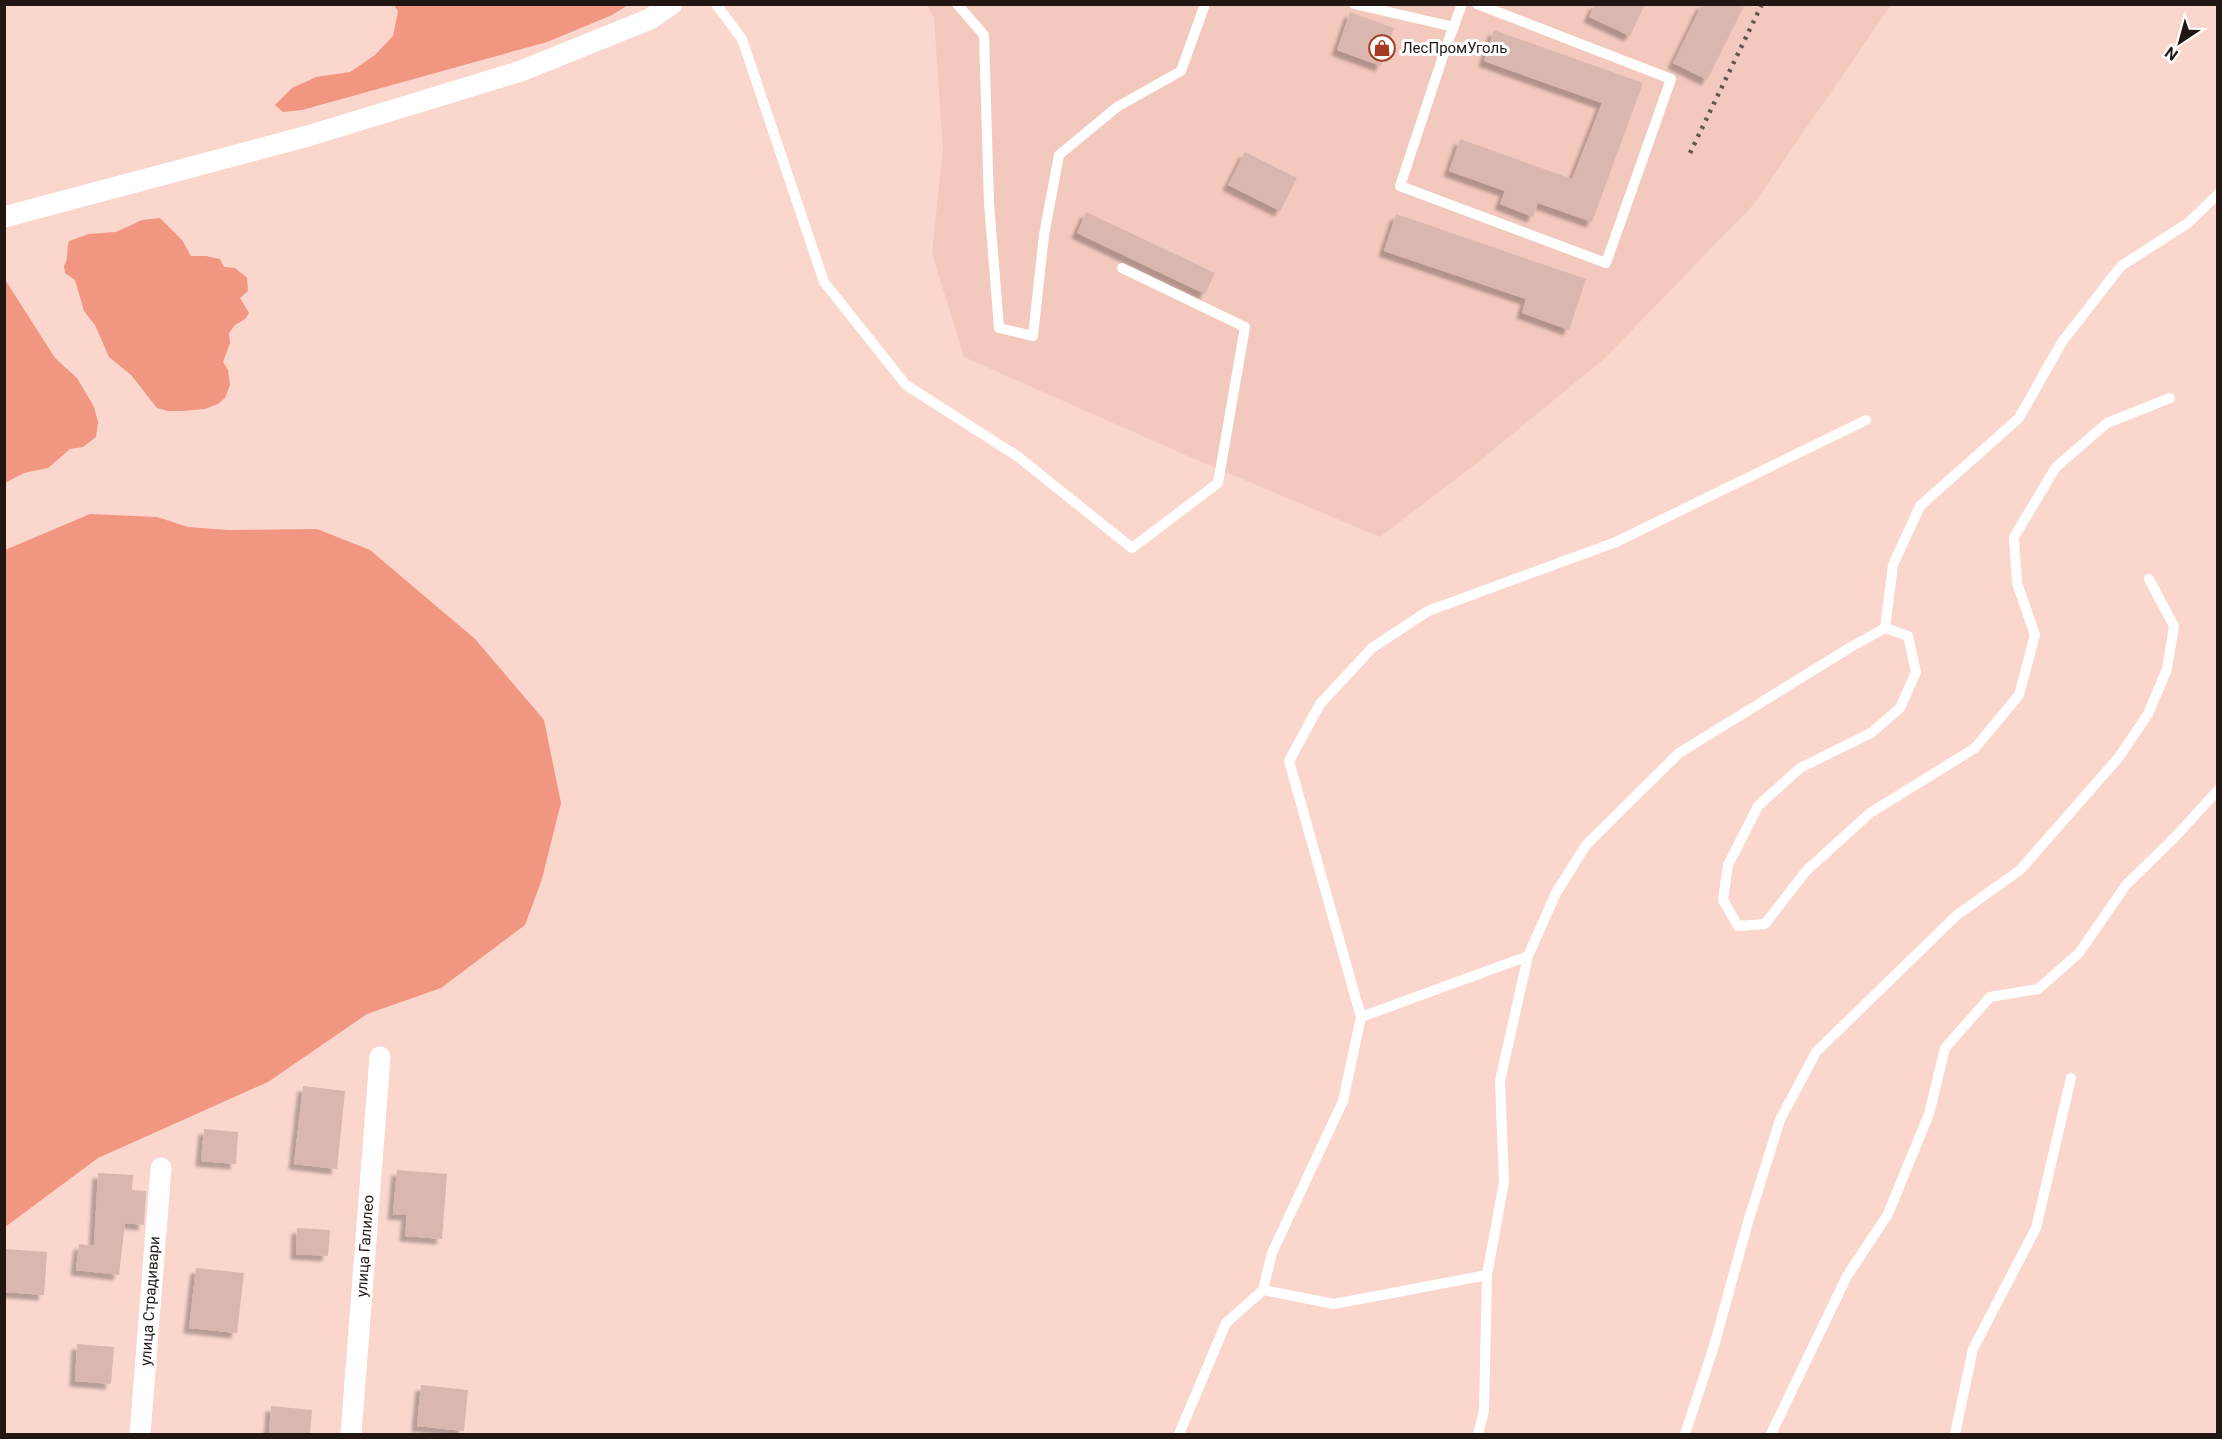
<svg xmlns="http://www.w3.org/2000/svg" width="2222" height="1439" viewBox="0 0 2222 1439" font-family="Roboto,sans-serif">
  <style>
    .built { fill: #f3c8bd }
    .forest { fill: #f19680 }
    .building { fill: #dab7ae; filter: url(#shadow) }
    .lines { fill: none; stroke-linecap: round; stroke-linejoin: round }
    .service { stroke: #fff; stroke-width: 10 }
    .minor { stroke: #fff; stroke-width: 21 }
    .rail { stroke: #67544f; stroke-width: 4.5; stroke-dasharray: 3 6; stroke-linecap: butt }
    .labels { text-anchor: middle; dominant-baseline: central; stroke-width: 6; stroke-linejoin: round; paint-order: stroke }
    .poi-label { font-size: 15px; fill: #221613; stroke: #fff; text-anchor: start }
    .street-label { font-size: 15px; fill: #221613; stroke: #fff }
  </style>
  <defs>
    <filter id="shadow"><feDropShadow dx="-5.5" dy="5.5" stdDeviation="1.5" flood-color="#0004"/></filter>
  </defs>
  <rect width="100%" height="100%" fill="#fad6cd"/>
  <polygon class="built" points="927,5 1891,5 1753,205 1605,358 1482,459 1380,537 1190,457 964,357 932,253 943,150 934,17"/>
  <g class="forest">
    <polygon points="394,5 628,5 612,15 547,42 302,110 283,112 275,105 292,88 316,77 350,72 375,55 393,36 398,11"/>
    <path d="M 160,218 L 182,240 L 191,256 L 206,256 L 220,259 L 224,267 L 235,268 L 247,278 L 248,291 L 240,298 L 249,313 L 245,319 L 235,325 L 229,333 L 230,343 L 223,362 L 228,370 L 230,385 L 225,398 L 218,404 L 205,409 L 183,411 L 168,411 L 157,408 L 131,375 L 109,357 L 95,325 L 84,311 L 75,280 L 65,273 L 64,266 C 69,258 66,250 69,241 L 89,234 L 116,232 L 142,220 Z"/>
    <polygon points="4,278 55,358 77,378 94,407 98,422 96,437 83,447 70,449 48,468 24,473 5,483"/>
    <polygon points="90,514 157,517 188,527 228,530 317,529 370,550 475,639 544,720 561,803 542,879 525,925 441,988 367,1014 268,1082 98,1158 5,1227 5,550"/>
  </g>
  <g class="building">
    <polygon points="1595,4 1645,4 1630,36 1589,17"/>
    <polygon points="1702,4 1745,4 1707,80 1673,63"/>
    <polygon points="1350,12 1394,28 1381,66 1337,50"/>
    <polygon points="1494,30 1643,83 1592,222 1538,203 1533,217 1500,204 1505,191 1449,171 1460,139 1572,179 1602,103 1484,61"/>
    <polygon points="1245,152 1297,178 1280,211 1228,185"/>
    <polygon points="1086,212 1215,273 1205,294 1077,233"/>
    <polygon points="1396,214 1586,279 1569,330 1522,313 1526,299 1384,251"/>
    <polygon points="303,1086 345,1091 337,1169 294,1164"/>
    <polygon points="204,1129 238,1132 236,1164 201,1161"/>
    <polygon points="397,1170 447,1174 442,1239 405,1236 407,1215 393,1214"/>
    <polygon points="98,1173 133,1175 132,1190 146,1191 144,1225 125,1223 119,1275 76,1270 79,1244 94,1246"/>
    <polygon points="297,1228 330,1230 328,1256 296,1254"/>
    <polygon points="4,1249 47,1252 44,1295 4,1292"/>
    <polygon points="196,1268 244,1273 237,1333 189,1328"/>
    <polygon points="77,1344 114,1347 111,1384 75,1381"/>
    <polygon points="421,1385 468,1390 464,1431 417,1426"/>
    <polygon points="271,1406 312,1410 310,1434 269,1434"/>
  </g>
  <g class="lines">
    <g class="service">
      <polyline points="716,4 742,39 824,282 906,385 1017,456 1132,548 1218,483 1245,327 1122,268"/>
      <polyline points="957,4 984,35 989,203 999,328 1033,336 1044,235 1059,155 1117,107 1181,71 1205,4"/>
      <polyline points="1354,4 1454,27"/>
      <polyline points="1462,4 1446,47 1400,186 1606,263 1671,79 1477,4"/>
      <polyline points="1885,628 1893,565 1920,506 2019,418 2062,342 2121,266 2188,223 2218,194"/>
      <polyline points="1361,1017 1528,956"/>
      <polyline points="1263,1290 1334,1304 1487,1275"/>
      <polyline points="1179,1434 1226,1323 1263,1290 1272,1253 1343,1101 1361,1017 1289,761 1320,704 1372,648 1428,611 1616,542 1866,420"/>
      <polyline points="1478,1434 1484,1411 1487,1275 1504,1182 1500,1081 1528,956 1556,893 1586,845 1679,753 1851,647 1885,628 1908,636 1916,672 1900,708 1871,733 1800,768 1758,806 1728,865 1723,900 1738,926 1765,924 1806,871 1870,813 1975,748 2019,695 2035,635 2017,583 2014,537 2056,467 2107,423 2170,398"/>
      <polyline points="1685,1434 1714,1346 1748,1222 1780,1120 1816,1052 1957,915 2020,870 2119,757 2148,714 2167,669 2174,626 2149,579"/>
      <polyline points="1771,1434 1847,1276 1888,1214 1929,1114 1945,1048 1990,997 2038,989 2079,953 2126,885 2176,836 2218,790"/>
      <polyline points="1955,1434 1973,1349 2036,1228 2071,1078"/>
    </g>
    <g class="minor">
      <polyline points="4,217 308,136 521,71 650,19 672,4"/>
      <polyline points="140,1434 161,1168"/>
      <polyline points="351,1434 380,1057"/>
    </g>
    <polyline class="rail" points="1690,153 1762,4"/>
  </g>
  <defs>
    <g id="shop-ring" transform="scale(1.35)"><circle r="9.5" fill="#fff" stroke="#a43b22" stroke-width="1.5"/><path d="M-5-2.5h2.3a2.7 3.5 0 0 1 5.4 0H5L5.5 6h-11ZM-1.5-2.5h3a1.5 2.3 0 0 0-3 0Z" fill="#a43b22"/></g>
  </defs>
  <g fill-rule="evenodd">
    <use href="#shop-ring" x="1382" y="48"/>
  </g>
  <g class="labels">
    <g class="poi-label">
      <text x="1402" y="48">ЛесПромУголь</text>
    </g>
    <g class="street-label">
      <text transform="translate(365 1246) rotate(-86)">улица Галилео</text>
      <text transform="translate(150 1301) rotate(-86)">улица Страдивари</text>
    </g>
  </g>
  <rect width="2222" height="1439" fill="none" stroke="#221613" stroke-width="12"/>
  <g transform="translate(2180 42) rotate(216)" stroke="#ffffff" stroke-width="4.5" paint-order="stroke">
  <path d="M0-4.5L10 22L0 15L-10 22Z" fill="#221613"/>
  <text y="-9" font-size="16" font-weight="bold" text-anchor="middle" fill="#221613">N</text>
  </g>
</svg>
